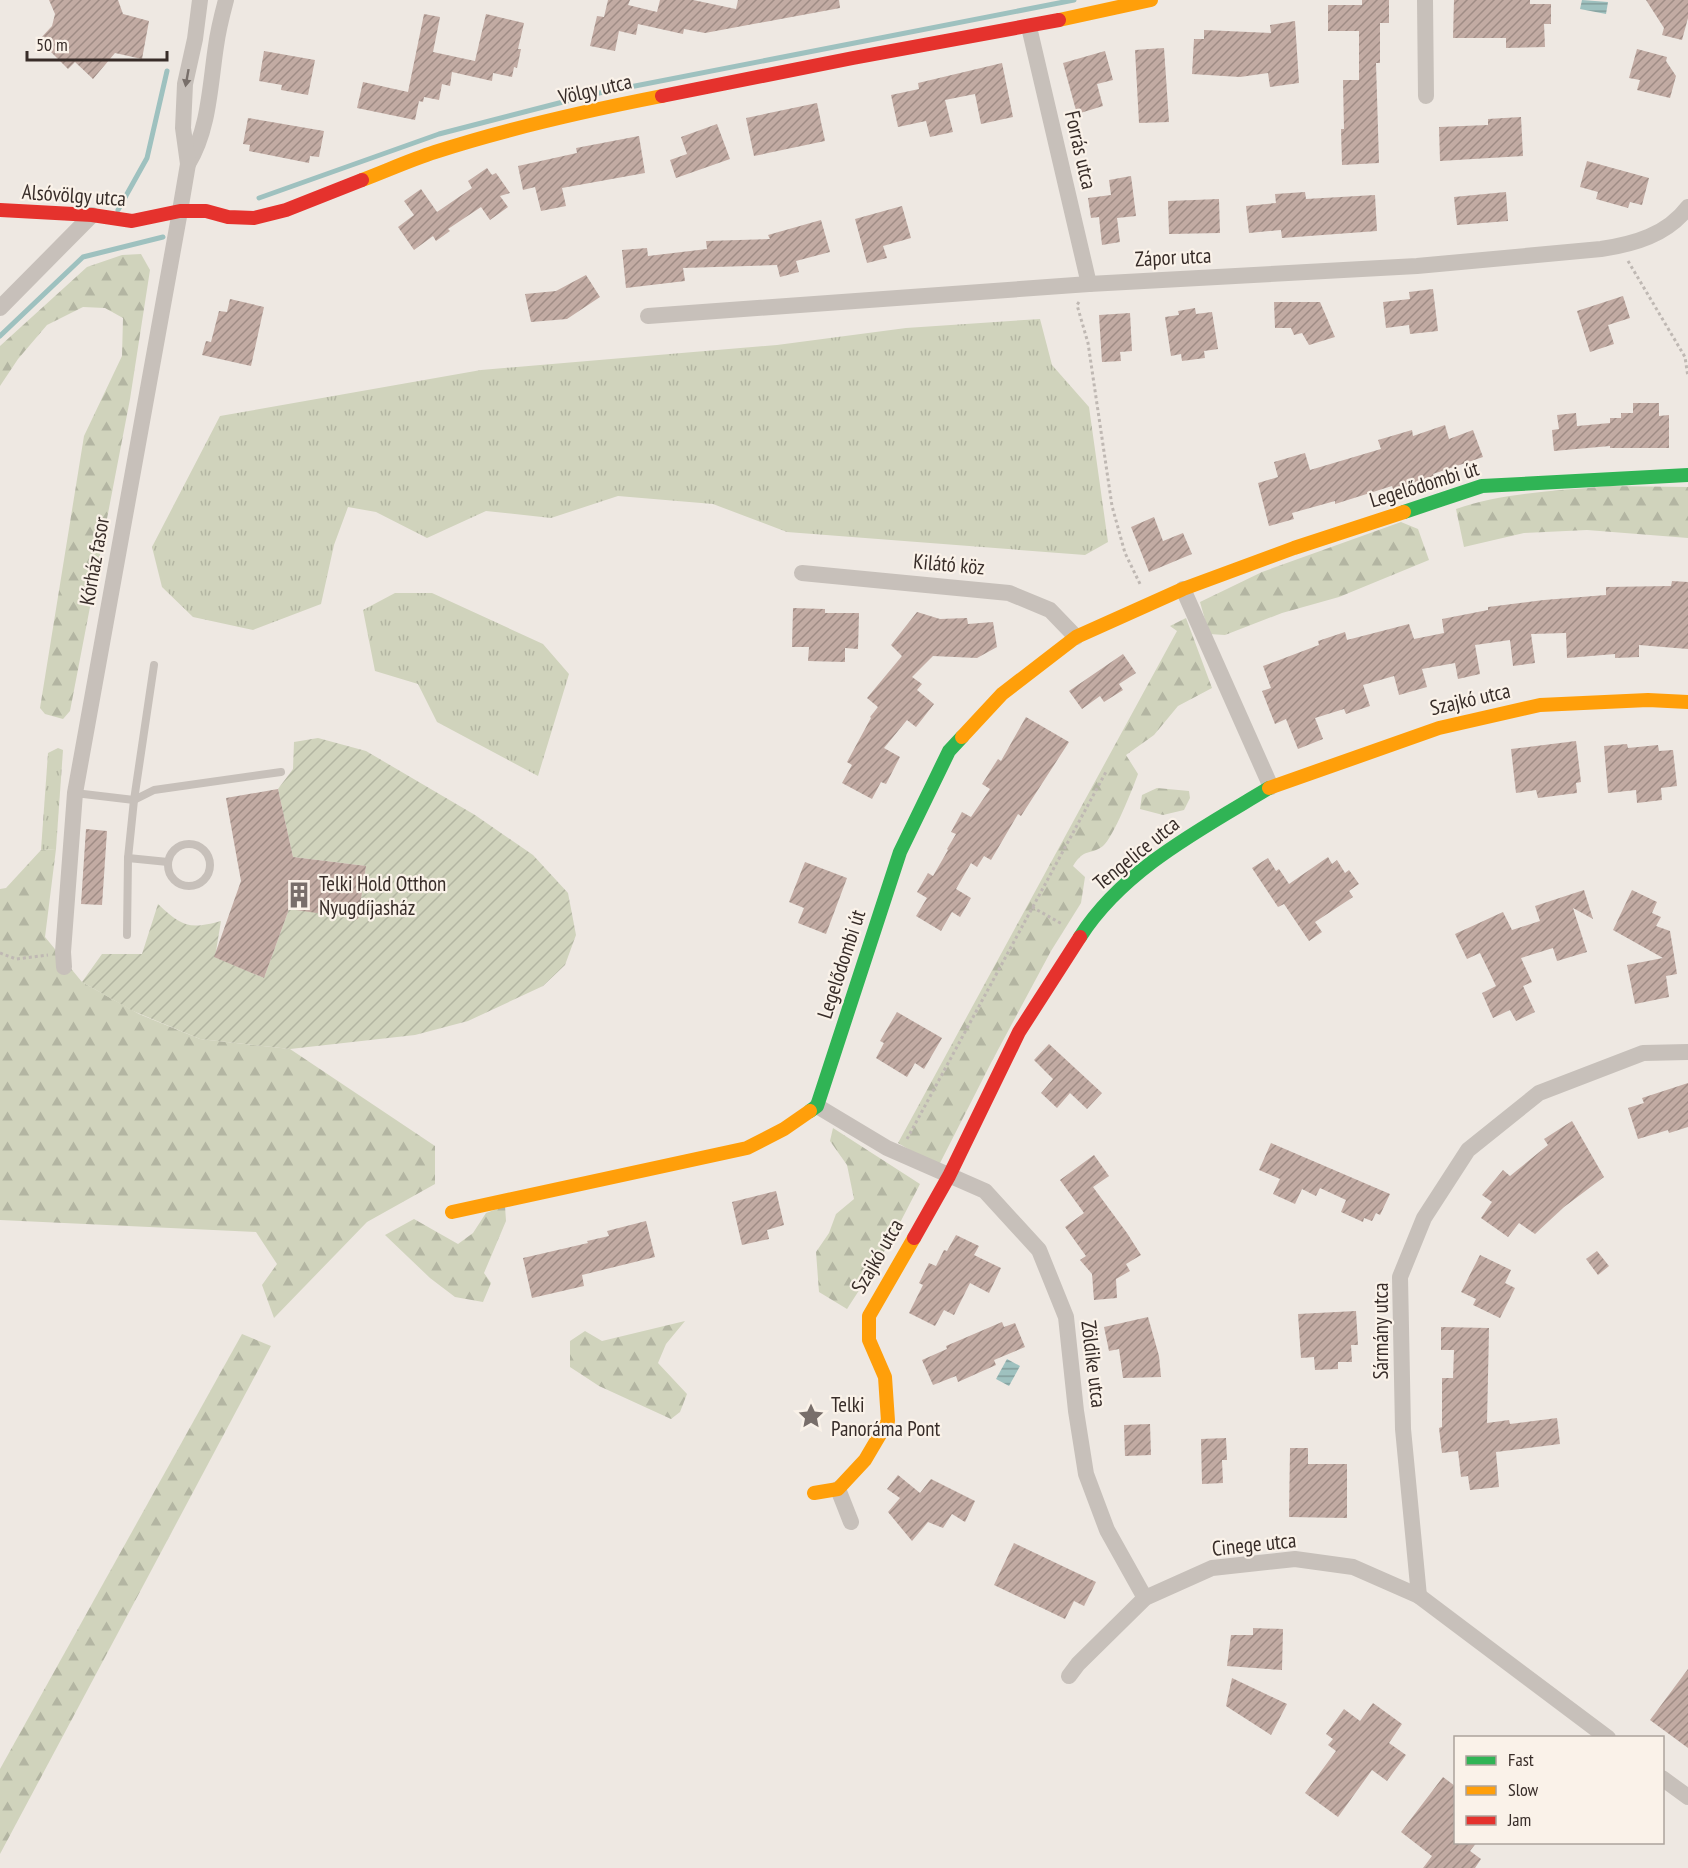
<svg xmlns="http://www.w3.org/2000/svg" width="1688" height="1868" viewBox="0 0 1688 1868" font-family="'PT Sans Narrow',sans-serif">
  <style>
    .grass { fill: url(#grass-tufts) }
    .forest { fill: url(#forest-firs) }
    .garden { fill: url(#garden-furrows) }
    .water { fill: url(#water-rules) }
    .lines { fill: none; stroke-linecap: round; stroke-linejoin: round }
    .stream { stroke: #9ec1bf; stroke-width: 5 }
    .building { fill: url(#building-hatch) }
    .path { stroke: #bfb8b3; stroke-width: 3; stroke-dasharray: 3 3; stroke-linecap: butt }
    .lane { stroke: #c7c0ba; stroke-width: 8 }
    .street { stroke: #c7c0ba; stroke-width: 16 }
    .fast { stroke: #30b455; stroke-width: 14 }
    .slow { stroke: #ff9f0a; stroke-width: 14 }
    .jam { stroke: #e5322d; stroke-width: 14 }
    .oneway { fill: #786f6a }
    .labels { text-anchor: middle; dominant-baseline: central; stroke-width: 4.5; stroke-linejoin: round; paint-order: stroke }
    .street-label { font-size: 21px; fill: #382d29; stroke: #faf2e9 }
    .poi-label { font-size: 21px; fill: #382d29; stroke: #faf2e9; text-anchor: start }
  </style>
  <defs>
    <pattern id="grass-tufts" width="24" height="20" patternUnits="userSpaceOnUse" patternTransform="scale(1.5)"><rect width="24" height="20" fill="#d0d3bc"/><path d="M3 7l-1-3M5 7V3M7 7l1-3M15 17l-1-3M17 17v-4M19 17l1-3" fill="none" stroke="#b3b5a2"/></pattern>
    <pattern id="forest-firs" width="22" height="20" patternUnits="userSpaceOnUse" patternTransform="scale(1.5)"><rect width="22" height="20" fill="#d0d3bc"/><path d="M5 1l3.5 6h-7zM16 11l3.5 6h-7z" fill="#b3b5a2"/></pattern>
    <pattern id="garden-furrows" width="10" height="10" patternUnits="userSpaceOnUse" patternTransform="scale(1.5)"><rect width="10" height="10" fill="#d0d3bc"/><path d="M-1 1l2-2M0 10L10 0M9 11l2-2" fill="none" stroke="#b3b5a2"/></pattern>
    <pattern id="water-rules" width="6" height="5" patternUnits="userSpaceOnUse" patternTransform="scale(1.5)"><rect width="6" height="5" fill="#9ec1bf"/><path d="M0 2.5h6" fill="none" stroke="#829d9b"/></pattern>
    <pattern id="building-hatch" width="6" height="6" patternUnits="userSpaceOnUse" patternTransform="scale(1.5)"><rect width="6" height="6" fill="#c2aba3"/><path d="M-1 1l2-2M0 6l6-6M5 7l2-2" fill="none" stroke="#9f8c85"/></pattern>
  </defs>
  <rect width="100%" height="100%" fill="#eee8e2"/>
  <g class="grass">
    <polygon points="1040,319 1052,365 1089,407 1108,542 1085,555 787,532 713,504 618,496 551,518 486,511 427,538 376,512 348,507 334,545 321,604 253,630 193,617 162,587 152,547 220,416 481,370 777,345 906,328"/>
    <polygon points="395,593 432,593 543,644 569,674 538,776 437,722 418,684 375,671 363,610"/>
    <polygon points="58,748 63,750 56,849 41,850 48,753"/>
  </g>
  <g class="forest">
    <polygon points="141,254 150,270 130,399 70,711 63,719 45,714 40,708 84,436 122,356 123,318 105,308 83,307 47,325 18,359 0,386 0,346 87,267 122,255"/>
    <path d="M 1609,486 L 1688,487 L 1688,538 L 1587,530 L 1524,533 L 1464,547 L 1456,509 C 1504,492 1558,491 1609,486 Z"/>
    <polygon points="1401,522 1418,529 1429,560 1339,597 1282,613 1225,635 1209,634 1200,602 1262,572"/>
    <path d="M 1186,618 L 1212,688 L 1178,706 L 1154,735 L 1126,755 L 1138,774 C 1133,788 1113,838 1103,846 C 1089,856 1085,847 1073,866 L 1085,877 L 1081,903 L 1051,951 L 992,1061 L 938,1167 L 898,1143 L 1177,631 L 1170,626 Z"/>
    <polygon points="1157,788 1189,791 1190,798 1184,810 1163,815 1140,809 1142,795"/>
    <polygon points="56,849 45,937 82,982 139,1014 200,1039 290,1049 435,1146 435,1184 367,1222 274,1318 262,1285 277,1264 256,1232 0,1220 0,889 6,888 41,850"/>
    <polygon points="833,1128 920,1184 889,1244 847,1309 819,1292 816,1252 829,1233 836,1214 854,1199 847,1165 830,1141"/>
    <polygon points="505,1206 506,1221 484,1273 491,1283 483,1302 455,1297 430,1278 385,1235 414,1219 458,1244 473,1233 486,1213"/>
    <polygon points="685,1321 666,1344 658,1363 687,1394 680,1412 671,1419 599,1386 570,1367 570,1341 585,1331 602,1341"/>
    <polygon points="242,1334 271,1346 0,1854 0,1769"/>
  </g>
  <path class="garden" d="M 318,738 L 366,751 L 475,815 L 533,855 L 568,893 L 576,935 L 565,965 L 543,986 L 468,1021 L 415,1035 L 290,1049 L 200,1039 L 133,1011 L 82,982 L 102,954 L 142,954 L 158,904 C 181,926 189,930 221,921 L 215,957 L 264,978 L 289,909 L 358,917 L 366,866 L 293,857 L 278,789 L 293,769 L 294,742 Z"/>
  <g class="water">
    <polygon points="1582,0 1608,2 1606,14 1580,9"/>
    <polygon points="1007,1359 1020,1366 1009,1386 996,1379"/>
  </g>
  <g class="lines">
    <g class="stream">
      <polyline points="259,198 439,134 594,94 1074,0"/>
      <polyline points="118,210 147,158 167,71"/>
      <polyline points="0,336 83,257 163,237"/>
    </g>
  </g>
  <g class="building">
    <polygon points="49,0 118,0 123,14 149,21 142,59 115,53 93,79 75,62 68,69 39,40 52,26 55,14"/>
    <polygon points="608,0 630,0 628,5 657,12 660,0 693,0 736,9 738,0 839,0 840,8 705,33 684,29 683,34 638,24 636,35 619,31 615,51 590,46 597,16 604,17"/>
    <polygon points="1362,0 1389,0 1389,23 1380,23 1380,63 1376,63 1379,163 1342,165 1341,129 1344,129 1343,80 1359,80 1359,31 1328,31 1328,5 1362,5"/>
    <polygon points="1454,0 1530,0 1530,4 1551,4 1551,24 1544,24 1545,47 1506,48 1506,38 1453,38"/>
    <polygon points="1646,0 1688,0 1688,18 1682,40 1662,35 1664,28"/>
    <polygon points="424,14 440,17 433,52 475,61 486,14 524,23 518,49 521,49 517,68 514,67 512,77 493,73 492,81 452,72 450,86 442,84 439,100 424,97 423,102 419,101 415,120 357,108 363,82 408,92"/>
    <polygon points="1295,21 1299,83 1270,87 1268,73 1240,77 1192,74 1194,39 1204,39 1204,30 1271,33 1270,25"/>
    <polygon points="1164,48 1169,122 1139,123 1135,50"/>
    <polygon points="1637,49 1667,57 1666,61 1676,76 1670,98 1637,90 1640,80 1629,78"/>
    <polygon points="264,51 315,60 308,95 281,90 282,85 259,81"/>
    <polygon points="1105,51 1113,80 1097,84 1103,106 1077,114 1063,63"/>
    <polygon points="1002,63 1013,117 981,124 975,94 945,100 953,132 930,137 926,121 898,127 891,95 919,89 918,83"/>
    <polygon points="817,103 825,141 754,156 746,118"/>
    <polygon points="1521,117 1523,156 1440,161 1439,127 1488,125 1488,119"/>
    <polygon points="248,118 324,131 319,157 310,156 309,163 249,151 250,145 243,144"/>
    <polygon points="717,124 730,159 676,178 670,160 687,154 681,137"/>
    <polygon points="639,136 645,173 562,188 566,206 541,211 535,187 523,190 518,166 577,153 576,148"/>
    <polygon points="1587,161 1649,178 1642,205 1630,202 1628,208 1596,199 1598,192 1580,187"/>
    <polygon points="487,168 492,175 496,173 510,193 500,196 508,207 490,220 481,207 448,229 450,231 436,241 433,236 414,250 398,227 414,215 404,201 421,189 437,212 472,188 468,181"/>
    <polygon points="1131,176 1136,216 1117,218 1120,242 1102,245 1099,217 1091,218 1088,198 1111,195 1109,180"/>
    <polygon points="1305,192 1306,199 1375,195 1377,231 1282,238 1281,230 1249,233 1246,206 1276,203 1275,194"/>
    <polygon points="1506,192 1508,221 1457,225 1454,197"/>
    <polygon points="1219,199 1220,233 1169,234 1168,201"/>
    <polygon points="902,206 911,238 883,246 887,258 867,263 855,219"/>
    <polygon points="821,220 830,252 796,261 799,272 780,277 777,265 683,268 685,281 626,288 622,250 647,248 648,256 707,249 706,241 770,239 768,235"/>
    <polygon points="586,275 600,297 567,319 531,322 525,294 556,291"/>
    <polygon points="1433,289 1438,331 1410,334 1409,325 1386,328 1383,302 1410,299 1409,292"/>
    <polygon points="1623,296 1630,318 1608,325 1614,344 1590,352 1577,311"/>
    <polygon points="230,299 264,307 251,366 202,355 206,341 211,342 219,311 227,312"/>
    <polygon points="1274,302 1320,302 1335,337 1309,345 1302,333 1294,335 1291,328 1275,328"/>
    <polygon points="1195,308 1196,314 1212,312 1218,349 1204,351 1205,358 1182,361 1181,354 1171,356 1165,317 1179,315 1178,311"/>
    <polygon points="1130,313 1132,351 1120,352 1121,361 1102,362 1099,315"/>
    <polygon points="1633,403 1659,403 1659,416 1669,415 1669,448 1610,448 1610,446 1554,451 1552,430 1559,429 1557,415 1576,413 1577,426 1610,423 1610,418 1621,418 1621,413 1633,413"/>
    <polygon points="1445,425 1449,439 1473,430 1483,457 1433,474 1434,476 1393,489 1392,486 1335,504 1335,501 1292,513 1294,519 1269,526 1258,483 1278,477 1274,462 1305,453 1310,470 1381,449 1378,440 1412,430 1413,436"/>
    <polygon points="1154,517 1163,541 1183,533 1192,554 1149,572 1131,527"/>
    <polygon points="1672,581 1688,582 1688,649 1639,645 1639,657 1615,658 1615,654 1567,658 1566,633 1531,634 1535,663 1513,666 1510,640 1475,645 1480,674 1458,679 1455,663 1422,669 1427,687 1399,695 1394,676 1363,685 1370,706 1346,714 1344,709 1315,718 1323,739 1298,749 1286,719 1275,724 1262,691 1271,688 1263,666 1319,645 1318,641 1345,632 1347,640 1409,624 1414,639 1444,633 1442,619 1488,610 1488,607 1544,600 1606,595 1606,587 1671,586"/>
    <polygon points="793,608 825,609 825,613 859,613 858,649 845,648 845,662 808,661 809,647 792,647"/>
    <polygon points="917,612 940,619 967,618 968,624 993,622 997,647 977,658 933,656 912,677 922,684 917,690 934,704 916,727 907,720 884,748 900,757 886,784 881,782 872,799 842,783 852,765 847,762 871,718 870,717 878,707 867,698 902,656 891,645"/>
    <polygon points="1123,654 1136,673 1119,684 1123,690 1104,702 1100,696 1082,709 1069,691"/>
    <polygon points="1026,717 1069,742 1021,816 1018,814 991,860 984,856 977,867 971,863 956,889 971,898 960,917 952,912 941,931 916,916 927,898 917,892 928,873 933,876 948,850 947,849 956,834 951,832 962,812 971,817 990,789 982,784 998,759 1001,761"/>
    <polygon points="1576,741 1581,782 1576,783 1577,793 1538,798 1536,790 1516,793 1511,749"/>
    <polygon points="1627,744 1628,748 1658,745 1659,751 1673,750 1677,786 1661,788 1662,800 1637,803 1636,790 1608,793 1604,746"/>
    <polygon points="278,789 293,857 366,866 358,919 289,909 264,978 214,957 241,881 226,798"/>
    <polygon points="86,829 107,831 102,905 81,904"/>
    <polygon points="1328,857 1332,864 1337,860 1345,873 1349,870 1359,884 1349,891 1353,897 1315,922 1322,932 1309,941 1284,904 1278,907 1252,868 1268,858 1276,871 1279,869 1289,884"/>
    <polygon points="805,862 847,878 826,934 798,923 804,908 789,902"/>
    <polygon points="1584,890 1593,919 1573,908 1587,952 1557,961 1553,948 1521,958 1532,982 1523,986 1535,1012 1516,1021 1510,1010 1493,1018 1482,993 1496,986 1480,953 1467,959 1455,934 1503,912 1512,930 1540,921 1535,906"/>
    <polygon points="1632,890 1657,902 1652,913 1661,917 1656,926 1670,931 1677,974 1666,976 1669,997 1635,1004 1627,965 1663,958 1613,930"/>
    <polygon points="897,1012 942,1038 924,1069 915,1063 907,1077 876,1058 884,1043 880,1041"/>
    <polygon points="1049,1044 1102,1093 1087,1109 1070,1093 1057,1108 1041,1093 1053,1079 1034,1060"/>
    <polygon points="1688,1083 1688,1127 1669,1133 1668,1130 1638,1139 1628,1108 1644,1103 1642,1098"/>
    <polygon points="1572,1121 1604,1177 1564,1207 1535,1234 1519,1223 1508,1237 1481,1218 1492,1202 1482,1195 1503,1170 1510,1176 1548,1145 1544,1139"/>
    <polygon points="1271,1143 1390,1194 1380,1215 1376,1213 1372,1221 1364,1218 1363,1222 1341,1212 1346,1200 1320,1188 1316,1196 1302,1189 1295,1204 1273,1194 1280,1179 1259,1170"/>
    <polygon points="1094,1155 1109,1176 1093,1187 1127,1233 1141,1255 1126,1264 1130,1271 1116,1279 1117,1298 1094,1300 1092,1274 1080,1260 1086,1256 1065,1227 1084,1213 1060,1180"/>
    <polygon points="776,1191 784,1225 767,1230 769,1239 742,1245 732,1202"/>
    <polygon points="646,1221 655,1257 582,1275 584,1286 532,1298 523,1258 588,1243 587,1241 609,1236 607,1231"/>
    <polygon points="956,1235 979,1246 974,1255 1001,1268 989,1293 970,1283 954,1315 944,1310 935,1326 909,1313 923,1285 919,1283 929,1263 936,1266 944,1250 947,1251"/>
    <polygon points="1597,1251 1609,1266 1598,1275 1586,1259"/>
    <polygon points="1480,1255 1511,1270 1505,1283 1515,1288 1500,1318 1473,1305 1476,1299 1461,1292"/>
    <polygon points="1356,1311 1358,1345 1351,1345 1352,1362 1338,1362 1338,1369 1315,1370 1314,1357 1301,1358 1298,1314"/>
    <polygon points="1148,1317 1159,1356 1161,1377 1123,1378 1119,1349 1109,1351 1104,1327"/>
    <polygon points="1002,1322 1004,1327 1015,1323 1025,1347 994,1360 996,1365 958,1382 956,1376 933,1385 922,1360 947,1349 946,1346"/>
    <polygon points="1441,1327 1489,1328 1487,1423 1509,1420 1510,1424 1557,1418 1560,1444 1496,1452 1499,1487 1470,1490 1468,1476 1461,1477 1458,1451 1442,1453 1439,1428 1442,1427 1442,1378 1453,1378 1454,1350 1441,1350"/>
    <polygon points="1150,1424 1151,1455 1125,1456 1124,1425"/>
    <polygon points="1226,1438 1227,1460 1222,1460 1223,1483 1202,1484 1201,1439"/>
    <polygon points="1290,1448 1308,1448 1308,1464 1347,1464 1347,1518 1289,1517"/>
    <polygon points="898,1475 920,1493 931,1479 975,1501 965,1522 952,1514 943,1528 928,1522 912,1541 888,1512 900,1498 887,1489"/>
    <polygon points="1014,1543 1096,1582 1084,1606 1074,1601 1065,1619 994,1585"/>
    <polygon points="1253,1628 1283,1629 1282,1670 1227,1666 1231,1635 1253,1635"/>
    <polygon points="1688,1669 1688,1748 1650,1720"/>
    <polygon points="1232,1678 1287,1704 1271,1735 1226,1706"/>
    <polygon points="1373,1703 1402,1724 1389,1743 1406,1755 1387,1781 1372,1770 1338,1817 1305,1793 1336,1751 1328,1745 1333,1739 1326,1734 1344,1709 1360,1721"/>
    <polygon points="1443,1777 1455,1786 1455,1842 1477,1842 1470,1851 1481,1859 1475,1868 1423,1868 1432,1856 1401,1832"/>
  </g>
  <g class="lines">
    <g class="path">
      <polyline points="1628,261 1685,357 1688,377"/>
      <polyline points="1079,302 1077,305 1088,343 1112,506 1125,553 1141,586"/>
      <polyline points="1032,907 1062,924"/>
      <polyline points="0,953 16,959 48,955"/>
      <polyline points="907,1139 1107,770"/>
    </g>
    <g class="lane">
      <polyline points="75,793 134,800 154,790 281,772"/>
      <circle cx="189" cy="865" r="21"/>
      <polyline points="128,858 168,862"/>
      <polyline points="127,935 128,858 134,800 154,665"/>
    </g>
    <g class="street">
      <polyline points="1425,0 1426,96"/>
      <polyline points="1029,27 1089,284"/>
      <path d="M 188,164 C 209,130 210,85 216,46 C 218,31 222,15 226,0"/>
      <polyline points="0,308 92,215"/>
      <path d="M 648,316 L 1089,284 L 1417,266 L 1601,249 C 1634,244 1667,235 1688,207"/>
      <polyline points="802,573 1009,593 1050,610 1076,637"/>
      <polyline points="1183,589 1271,787"/>
      <polyline points="64,967 63,952 75,793 180,211 188,164 183,128 185,84 195,39 200,0"/>
      <polyline points="817,1106 887,1148 985,1191 1039,1250 1066,1317 1076,1411 1086,1474 1107,1530 1145,1598"/>
      <polyline points="838,1489 851,1522"/>
      <polyline points="1419,1596 1403,1429 1400,1277 1424,1218 1468,1150 1539,1093 1643,1053 1688,1052"/>
      <polyline points="1069,1676 1078,1664 1145,1598 1212,1568 1295,1559 1353,1567 1419,1596 1608,1738"/>
      <polyline points="1662,1778 1688,1797"/>
    </g>
    <g class="fast">
      <polyline points="1404,512 1482,486 1688,475"/>
      <path d="M 1080,937 C 1123,869 1203,828 1269,788"/>
      <polyline points="810,1111 817,1106 900,852 949,751 962,737"/>
    </g>
    <g class="slow">
      <polyline points="1059,20 1151,0"/>
      <path d="M 362,180 C 386,171 410,160 435,152 C 509,128 585,111 662,96"/>
      <polyline points="962,737 1002,694 1076,637 1183,589 1294,548 1404,512"/>
      <polyline points="1269,788 1439,728 1540,705 1648,700 1688,702"/>
      <polyline points="452,1212 747,1148 784,1129 810,1111"/>
      <polyline points="814,1493 838,1489 865,1460 888,1421 885,1377 869,1340 869,1316 914,1238"/>
    </g>
    <g class="jam">
      <polyline points="662,96 853,58 1059,20"/>
      <polyline points="0,210 92,215 132,221 180,211 206,211 228,217 254,218 286,210 362,180"/>
      <polyline points="914,1238 949,1176 1019,1032 1080,937"/>
    </g>
  </g>
  <defs><path id="oneway-solid" d="M-6-.8H1V-3.2L6.5 0L1 3.2V.8H-6Z" transform="scale(1.5)"/></defs>
  <use class="oneway" href="#oneway-solid" transform="translate(187 78) rotate(100)"/>
  <defs>
    <g id="building-bare" transform="scale(2.07)"><path d="M-4-6H4V6H1V3H-1V6H-4ZM-2.5-4.3h1.7v1.8h-1.7ZM.8-4.3h1.7v1.8H.8ZM-2.5-1h1.7V.8h-1.7ZM.8-1h1.7V.8H.8Z" fill="#786e6a" stroke="#faf2e9" stroke-width="2.5" paint-order="stroke"/></g>
    <g id="sight-bare" transform="scale(2.07)"><path d="M0-6L1.8-2.2L6-1.7L2.9 1.2L3.7 5.4L0 3.3L-3.7 5.4L-2.9 1.2L-6-1.7L-1.8-2.2Z" fill="#786e6a" stroke="#faf2e9" stroke-width="2.5" paint-order="stroke"/></g>
  </defs>
  <g fill-rule="evenodd">
    <use href="#building-bare" x="299" y="895"/>
    <use href="#sight-bare" x="811" y="1416"/>
  </g>
  <g class="labels">
    <g class="street-label">
      <text transform="translate(595 89) rotate(-13)">Völgy utca</text>
      <text transform="translate(1081 150) rotate(77)">Forrás utca</text>
      <text transform="translate(74 195) rotate(4)">Alsóvölgy utca</text>
      <text transform="translate(1173 257) rotate(-3)">Zápor utca</text>
      <text transform="translate(1424 484) rotate(-17)">Legelődombi út</text>
      <text transform="translate(94 561) rotate(-80)">Kórház fasor</text>
      <text transform="translate(949 564) rotate(5)">Kilátó köz</text>
      <text transform="translate(1470 699) rotate(-13)">Szajkó utca</text>
      <text transform="translate(1136 853) rotate(-39)">Tengelice utca</text>
      <text transform="translate(841 964) rotate(-72)">Legelődombi út</text>
      <text transform="translate(877 1256) rotate(-60)">Szajkó utca</text>
      <text transform="translate(1380 1331) rotate(-90)">Sármány utca</text>
      <text transform="translate(1094 1364) rotate(83)">Zöldike utca</text>
      <text transform="translate(1254 1544) rotate(-6)">Cinege utca</text>
    </g>
    <g class="poi-label">
      <text x="319" y="883">Telki Hold Otthon<tspan x="319" dy="24">Nyugdíjasház</tspan></text>
      <text x="831" y="1404">Telki<tspan x="831" dy="24">Panoráma Pont</tspan></text>
    </g>
  </g>
  <rect x="1454" y="1736" width="210" height="108" fill="#faf2e9" stroke="#aca39c" stroke-width="1.5"/>
  <rect x="1466" y="1756" width="30" height="9" fill="#30b455" stroke="#aca39c" stroke-width="1.5"/>
  <text x="1508" y="1766" font-size="18" fill="#382d29">Fast</text>
  <rect x="1466" y="1786" width="30" height="9" fill="#ff9f0a" stroke="#aca39c" stroke-width="1.5"/>
  <text x="1508" y="1796" font-size="18" fill="#382d29">Slow</text>
  <rect x="1466" y="1816" width="30" height="9" fill="#e5322d" stroke="#aca39c" stroke-width="1.5"/>
  <text x="1508" y="1826" font-size="18" fill="#382d29">Jam</text>
  <path d="M27 51v9h140v-9" fill="none" stroke="#382d29" stroke-width="3"/>
  <text x="36" y="51" font-size="18" fill="#382d29" stroke="#faf2e9" stroke-width="4.5" paint-order="stroke">50 m</text>
</svg>
